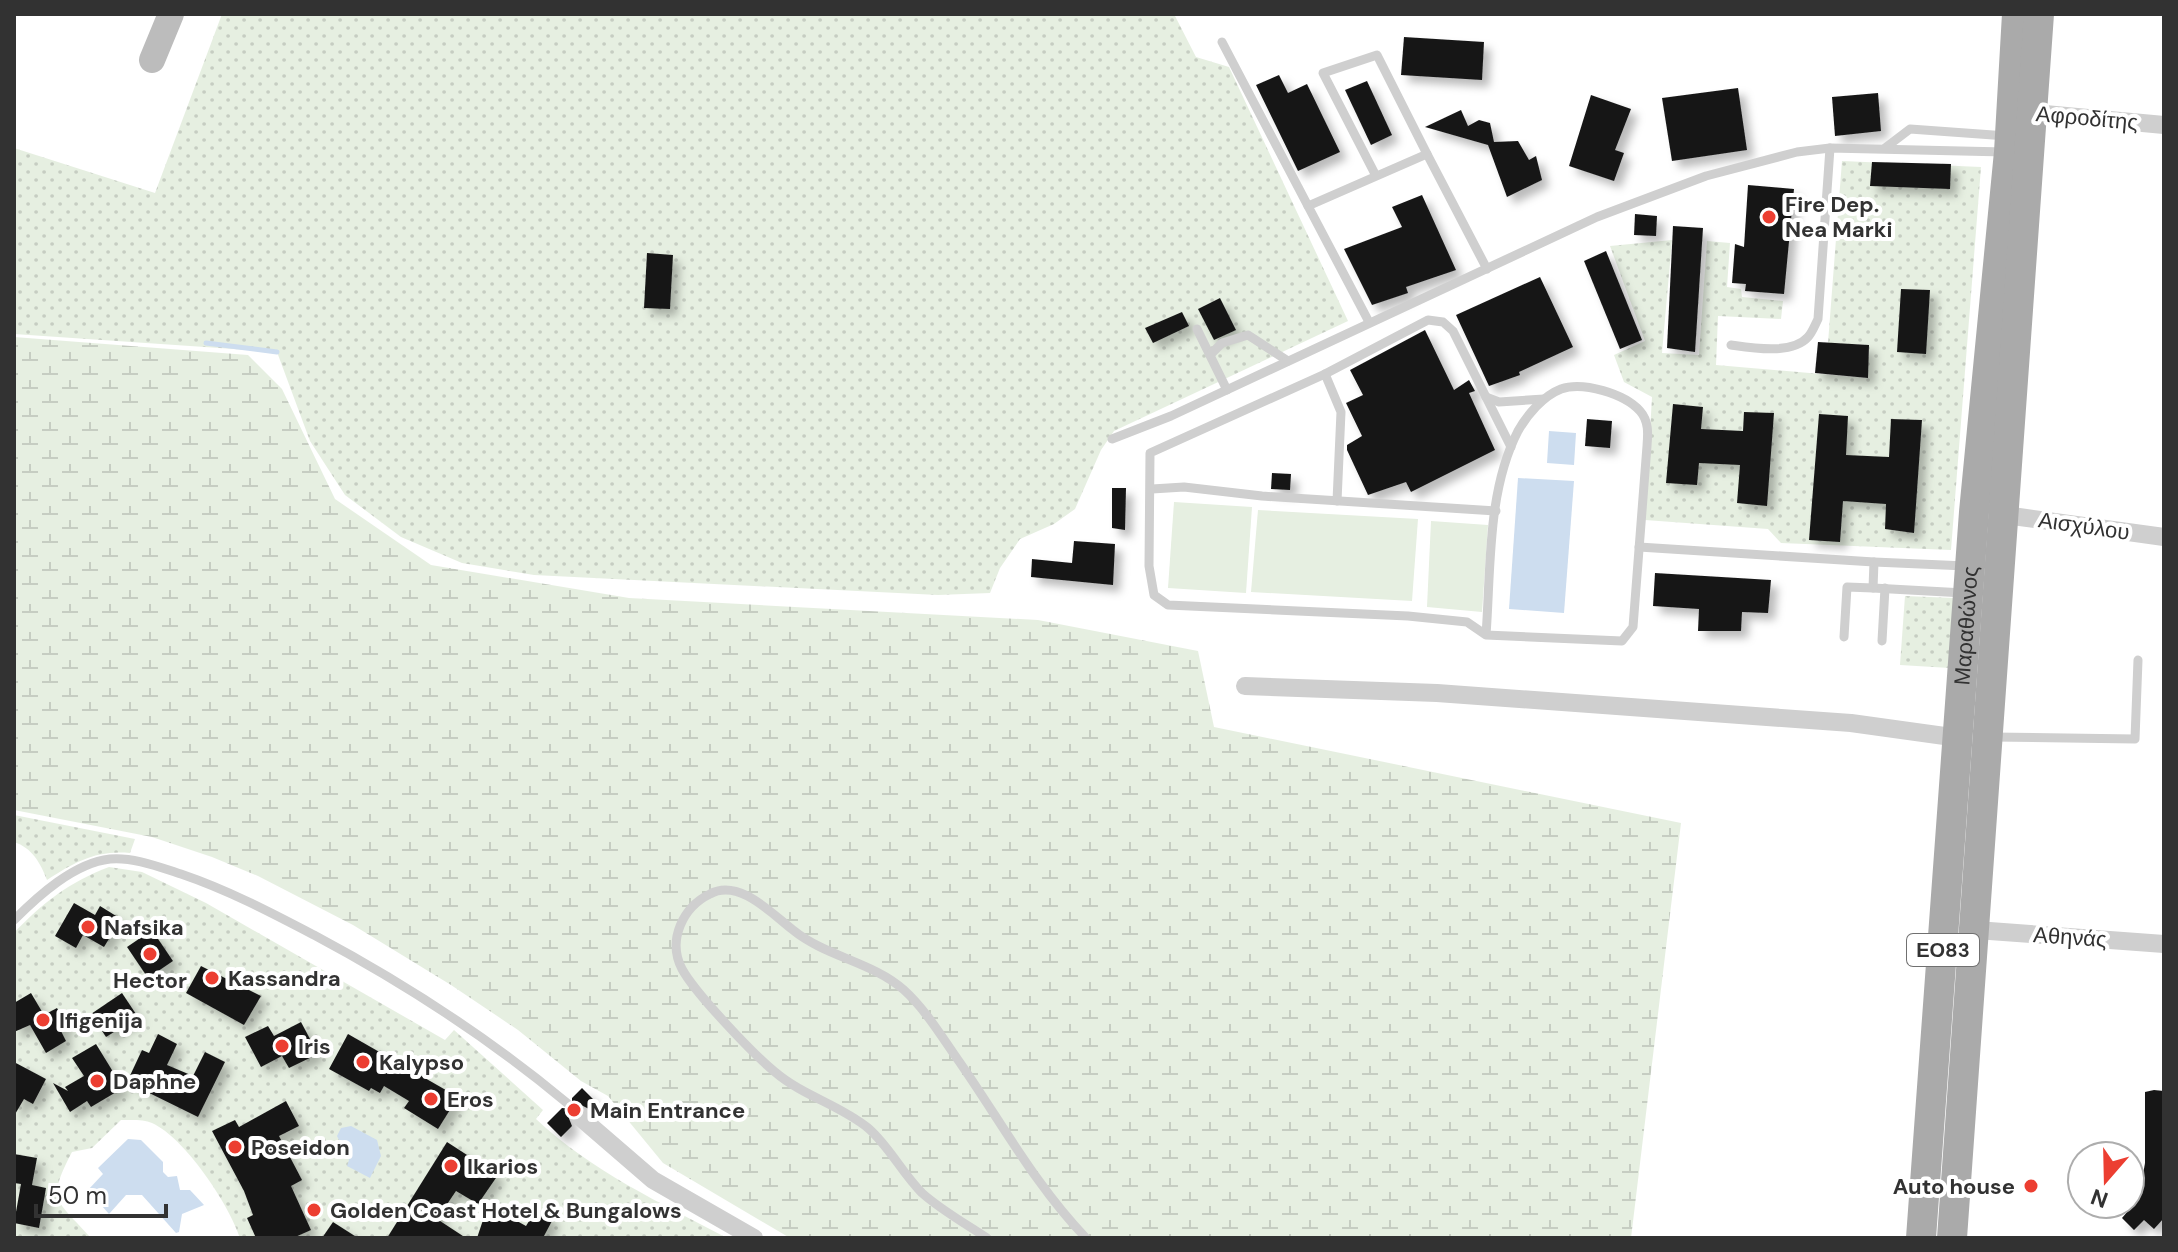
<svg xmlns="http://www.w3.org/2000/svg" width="2178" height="1252" viewBox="0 0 2178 1252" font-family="'DM Sans',sans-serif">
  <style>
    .grass { fill: url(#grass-dots) }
    .wetland { fill: url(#wetland-marsh) }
    .pitch { fill: #e6efe1 }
    .water { fill: #cdddef }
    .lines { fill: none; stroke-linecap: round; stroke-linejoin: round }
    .stream { stroke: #cdddef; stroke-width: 5 }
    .building { fill: #191919; filter: url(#shadow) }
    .lane { stroke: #cfcfcf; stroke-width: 9 }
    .street { stroke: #cfcfcf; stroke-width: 18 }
    .secondary { stroke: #bcbcbc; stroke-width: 26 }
    .primary { stroke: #aaa; stroke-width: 30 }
    .poi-dot { fill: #ec3e31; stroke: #fff; stroke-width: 3 }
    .labels { text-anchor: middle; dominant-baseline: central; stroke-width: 8; stroke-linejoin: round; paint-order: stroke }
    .shield { fill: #fff; stroke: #707070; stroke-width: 2 }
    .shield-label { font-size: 20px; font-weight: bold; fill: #323232 }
    .street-label { font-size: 22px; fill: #323232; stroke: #fff }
    .poi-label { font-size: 22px; font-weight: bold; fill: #323232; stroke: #fff; text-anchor: start }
  </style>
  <defs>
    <pattern id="grass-dots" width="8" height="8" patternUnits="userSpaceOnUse" patternTransform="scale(2)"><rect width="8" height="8" fill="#e6efe1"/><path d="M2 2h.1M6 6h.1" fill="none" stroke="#c6cdc2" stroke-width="1.8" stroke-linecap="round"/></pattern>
    <pattern id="wetland-marsh" width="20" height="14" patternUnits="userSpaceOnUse" patternTransform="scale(2)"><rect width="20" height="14" fill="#e6efe1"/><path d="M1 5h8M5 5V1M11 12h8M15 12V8" fill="none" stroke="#c6cdc2"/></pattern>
    <filter id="shadow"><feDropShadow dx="7" dy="7" stdDeviation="4" flood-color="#0004"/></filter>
  </defs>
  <rect width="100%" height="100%" fill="#fff"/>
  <g class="grass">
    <polygon points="222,14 1174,14 1196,57 1229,67 1348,321 1114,431 1101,450 1075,509 1054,524 1020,539 1000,568 990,593 938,595 534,575 462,563 401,537 345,495 310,441 277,352 14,334 14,148 155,193"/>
    <polygon points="1842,161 1981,167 1951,550 1781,543 1768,529 1645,520 1652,397 1624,382 1614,355 1645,341 1610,246 1672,240 1662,353 1699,355 1707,241 1730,243 1727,287 1741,289 1742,297 1783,301 1781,319 1718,316 1716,365 1867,378 1869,345 1828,343"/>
    <polygon points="1905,596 1954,598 1950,668 1900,665"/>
    <path d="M 14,815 L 135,839 L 130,853 C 96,850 75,862 47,880 C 40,862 32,848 14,842 Z"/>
    <path d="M 109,867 L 142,872 L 206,903 L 445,1040 L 454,1030 L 543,1110 L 536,1119 C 591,1171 661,1203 727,1238 L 240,1238 C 229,1204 185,1138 152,1123 C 144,1119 130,1120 121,1120 L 92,1148 L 72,1152 C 46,1202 56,1199 91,1238 L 14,1238 L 14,933 C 43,902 70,882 109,867 Z"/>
  </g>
  <polygon class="wetland" points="14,337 248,355 282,389 335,499 431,565 629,598 1038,620 1198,651 1214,727 1681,823 1631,1238 790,1238 663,1163 608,1096 581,1081 518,1030 451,985 353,925 258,876 212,857 152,837 14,810"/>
  <g class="pitch">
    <polygon points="1174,502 1252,507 1246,593 1168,588"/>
    <polygon points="1258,510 1418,519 1412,601 1251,592"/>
    <polygon points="1431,521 1488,525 1482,612 1427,607"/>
  </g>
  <g class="water">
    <polygon points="1549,431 1576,433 1574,465 1547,463"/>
    <polygon points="1518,478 1574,481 1564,613 1509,609"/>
    <polygon points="351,1126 377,1140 381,1156 370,1178 347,1166 349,1160 337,1136 341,1128"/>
    <polygon points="128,1139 141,1140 163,1162 163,1172 168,1177 177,1176 180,1190 190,1190 204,1205 182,1214 179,1232 176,1233 142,1195 126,1195 109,1214 88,1190 103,1174 98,1168"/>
  </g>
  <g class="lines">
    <polyline class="stream" points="206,343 277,352"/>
  </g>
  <g class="building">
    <polygon points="1404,37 1484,42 1482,80 1401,75"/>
    <polygon points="1279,75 1288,93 1307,84 1340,152 1298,171 1256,85"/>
    <polygon points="1367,81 1392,135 1371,145 1345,90"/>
    <polygon points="1738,88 1747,150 1672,161 1662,98"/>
    <polygon points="1878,93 1881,131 1835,136 1832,97"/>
    <polygon points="1591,95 1631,109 1615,150 1624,153 1614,181 1569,166"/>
    <polygon points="1461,110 1468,126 1479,120 1490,123 1494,142 1518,141 1529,160 1536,156 1542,180 1507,197 1488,145 1425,127"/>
    <polygon points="1872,162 1951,164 1950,189 1870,186"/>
    <polygon points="1748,185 1794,189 1784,294 1745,291 1746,284 1732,283 1735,244 1744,247"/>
    <polygon points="1422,195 1456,270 1406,287 1408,293 1372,305 1344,249 1402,227 1392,207"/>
    <polygon points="1635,214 1657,216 1656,236 1634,235"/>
    <polygon points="1673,226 1703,228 1695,352 1667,348"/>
    <polygon points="1606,251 1642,340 1620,349 1584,261"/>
    <polygon points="647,253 673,255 670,309 644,308"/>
    <polygon points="1540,277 1573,347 1519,372 1520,375 1489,386 1456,315"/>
    <polygon points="1901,289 1930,290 1926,354 1897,352"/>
    <polygon points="1220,298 1236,330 1214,340 1198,309"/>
    <polygon points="1182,312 1189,326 1153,343 1145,328"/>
    <polygon points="1425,330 1454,390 1469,380 1475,391 1469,393 1495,450 1411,492 1406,482 1368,495 1347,450 1347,445 1362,436 1346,403 1363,395 1350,370"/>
    <polygon points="1818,342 1869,345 1868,378 1815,373"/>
    <polygon points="1673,404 1703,407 1701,429 1743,431 1744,412 1774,413 1767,506 1737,503 1740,465 1699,463 1697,485 1666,483"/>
    <polygon points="1819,414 1848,416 1846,455 1889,457 1891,419 1922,420 1914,533 1885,529 1886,504 1843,501 1840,542 1809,540"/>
    <polygon points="1587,419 1612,421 1610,448 1585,446"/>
    <polygon points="1272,473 1291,474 1290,490 1271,489"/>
    <polygon points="1112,488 1126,488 1125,530 1112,528"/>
    <polygon points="1074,541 1115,544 1113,585 1031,577 1032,559 1072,563"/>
    <polygon points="1655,573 1771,580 1768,613 1742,612 1741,631 1698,631 1699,609 1653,606"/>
    <polygon points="74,903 95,915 100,906 121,919 104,947 83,935 76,948 55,936"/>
    <polygon points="152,930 173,961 148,978 127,947"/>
    <polygon points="201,966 261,996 244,1025 186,993"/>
    <polygon points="31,993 44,1015 57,1008 68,1027 61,1031 66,1041 46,1053 30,1025 14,1032 14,1003"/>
    <polygon points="122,993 138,1017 106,1037 91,1014"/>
    <polygon points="301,1022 318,1054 289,1068 282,1056 261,1067 245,1037 268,1026 274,1036"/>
    <polygon points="158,1034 177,1044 167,1065 193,1076 205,1052 225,1062 198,1117 127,1082 142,1050 149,1053"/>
    <polygon points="348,1034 458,1097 438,1129 404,1108 409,1101 384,1086 380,1093 371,1088 369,1091 329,1069"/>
    <polygon points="96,1044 123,1088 91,1107 87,1101 70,1112 53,1083 68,1091 65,1087 84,1076 72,1058"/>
    <polygon points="14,1062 46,1079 33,1104 24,1099 14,1116"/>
    <polygon points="582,1088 596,1102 589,1109 581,1105 572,1108 572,1098"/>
    <polygon points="2154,1090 2164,1091 2164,1218 2154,1229 2144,1220 2134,1230 2122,1218 2139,1198 2145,1163 2145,1092"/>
    <polygon points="286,1101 299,1126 279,1136 302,1180 291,1186 311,1230 293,1238 256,1238 247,1218 253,1215 244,1191 212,1131 235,1120 239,1127"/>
    <polygon points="562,1108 571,1109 568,1116 572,1126 561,1137 547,1123"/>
    <polygon points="447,1142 498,1175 478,1204 456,1191 437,1219 466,1238 387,1238"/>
    <polygon points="14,1154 37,1158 32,1185 46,1188 39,1228 14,1223 21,1184 14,1183"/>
    <polygon points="488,1205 526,1226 537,1208 553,1219 544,1236 548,1238 477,1238"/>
    <polygon points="333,1222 358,1238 322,1238"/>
  </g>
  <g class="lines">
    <g class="lane">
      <polyline points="1222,42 1308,206"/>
      <polyline points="1885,148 1910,129 2007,136"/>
      <polyline points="1375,174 1323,73 1377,55 1427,154"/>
      <polyline points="1369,322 1308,206 1427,154 1487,269"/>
      <polyline points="1197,329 1227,390"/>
      <path d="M 1731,345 C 1752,348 1792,355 1808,337 C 1812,333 1815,325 1818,319 L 1830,148"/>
      <polyline points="1211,354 1222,343 1248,335 1288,361"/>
      <polyline points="1325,374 1428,320 1443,322 1453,331 1511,447"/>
      <polyline points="1486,397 1499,402 1544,399"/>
      <polyline points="1112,439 1171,416 1597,217 1706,176 1797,152 1830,148 2005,152"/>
      <polyline points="1152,489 1184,487 1262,496 1496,511"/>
      <path d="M 1337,501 L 1341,412 L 1325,374 L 1150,453 L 1149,566 L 1154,595 L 1168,605 L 1408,616 L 1467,622 L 1486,635 L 1622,641 L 1633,627 L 1647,446 C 1648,434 1649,421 1640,411 C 1625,394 1583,381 1561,389 C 1543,396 1527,415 1518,431 C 1487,491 1491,568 1486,635"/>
      <polyline points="1639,547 1874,562 1873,588 1964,593"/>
      <polyline points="1874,562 1966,566"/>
      <polyline points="1844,637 1847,587 1873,588"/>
      <polyline points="1882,641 1885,588"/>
      <polyline points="1993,737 2135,739 2138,660"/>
      <path d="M 14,920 C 38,896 74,863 110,859 C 134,857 159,867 181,874 C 228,890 270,912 314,935 C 404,983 488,1037 567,1103"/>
      <path d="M 987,1238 C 966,1224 941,1210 922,1193 C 902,1173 889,1146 868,1128 C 840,1105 803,1096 775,1072 C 753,1054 695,993 682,969 C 667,940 683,907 710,894 C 739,878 772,914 793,930 C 826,957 873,962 904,990 C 924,1008 940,1034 956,1057 C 999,1118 1034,1184 1086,1238"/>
    </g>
    <g class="street">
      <polyline points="2023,112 2164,125"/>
      <polyline points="2005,515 2164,537"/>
      <polyline points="1245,686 1437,693 1851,723 1959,738"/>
      <polyline points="1976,930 2164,944"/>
      <polyline points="580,1117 653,1180 754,1238"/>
    </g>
    <polyline class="secondary" points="152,60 171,14"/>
    <g class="primary">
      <path id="s1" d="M 1921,1238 L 1974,512 L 2009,152 L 2017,14"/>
      <polyline points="1952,1238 2039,14"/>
    </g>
  </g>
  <g class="poi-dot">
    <circle cx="1769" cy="217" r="8"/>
    <circle cx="88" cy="927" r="8"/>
    <circle cx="150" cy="954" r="8"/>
    <circle cx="212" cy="978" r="8"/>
    <circle cx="43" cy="1020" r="8"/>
    <circle cx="282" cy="1046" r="8"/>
    <circle cx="363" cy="1062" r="8"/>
    <circle cx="97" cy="1081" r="8"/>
    <circle cx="431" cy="1099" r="8"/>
    <circle cx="574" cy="1110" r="8"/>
    <circle cx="235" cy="1147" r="8"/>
    <circle cx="451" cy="1166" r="8"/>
    <circle cx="2031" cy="1186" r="8"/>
    <circle cx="314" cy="1210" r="8"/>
  </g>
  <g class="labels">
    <rect class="shield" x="1907" y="934" width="72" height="32" rx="6"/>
    <g class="shield-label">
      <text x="1943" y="950">ΕΟ83</text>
    </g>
    <g class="street-label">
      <text transform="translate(2087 118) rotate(5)">Αφροδίτης</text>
      <text transform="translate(2084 526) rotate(8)">Αισχύλου</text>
      <text stroke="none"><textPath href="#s1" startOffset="614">Μαραθώνος</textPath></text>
      <text transform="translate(2070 937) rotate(4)">Αθηνάς</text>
    </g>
    <g class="poi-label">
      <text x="1785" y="204">Fire Dep.<tspan x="1785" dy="25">Nea Marki</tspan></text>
      <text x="104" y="927">Nafsika</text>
      <text x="228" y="978">Kassandra</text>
      <text x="150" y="980" text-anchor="middle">Hector</text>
      <text x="59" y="1020">Ifigenija</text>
      <text x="298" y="1046">Iris</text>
      <text x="379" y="1062">Kalypso</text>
      <text x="113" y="1081">Daphne</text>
      <text x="447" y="1099">Eros</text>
      <text x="590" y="1110">Main Entrance</text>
      <text x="251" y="1147">Poseidon</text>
      <text x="467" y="1166">Ikarios</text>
      <text x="2015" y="1186" text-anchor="end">Auto house</text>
      <text x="330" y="1210">Golden Coast Hotel &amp; Bungalows</text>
    </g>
  </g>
  <rect width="2178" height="1252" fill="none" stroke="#323232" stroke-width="32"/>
  <g transform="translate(2106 1180) rotate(200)"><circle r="38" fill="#ffffff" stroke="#adadad" stroke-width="2"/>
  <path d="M0-6L14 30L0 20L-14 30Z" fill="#ec3e31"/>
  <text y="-12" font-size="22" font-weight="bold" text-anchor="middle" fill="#323232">N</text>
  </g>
  <path d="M36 1204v12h130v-12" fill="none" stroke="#323232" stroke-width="4"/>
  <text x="48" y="1204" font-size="24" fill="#323232" stroke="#ffffff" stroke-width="6" paint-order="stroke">50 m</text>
</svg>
